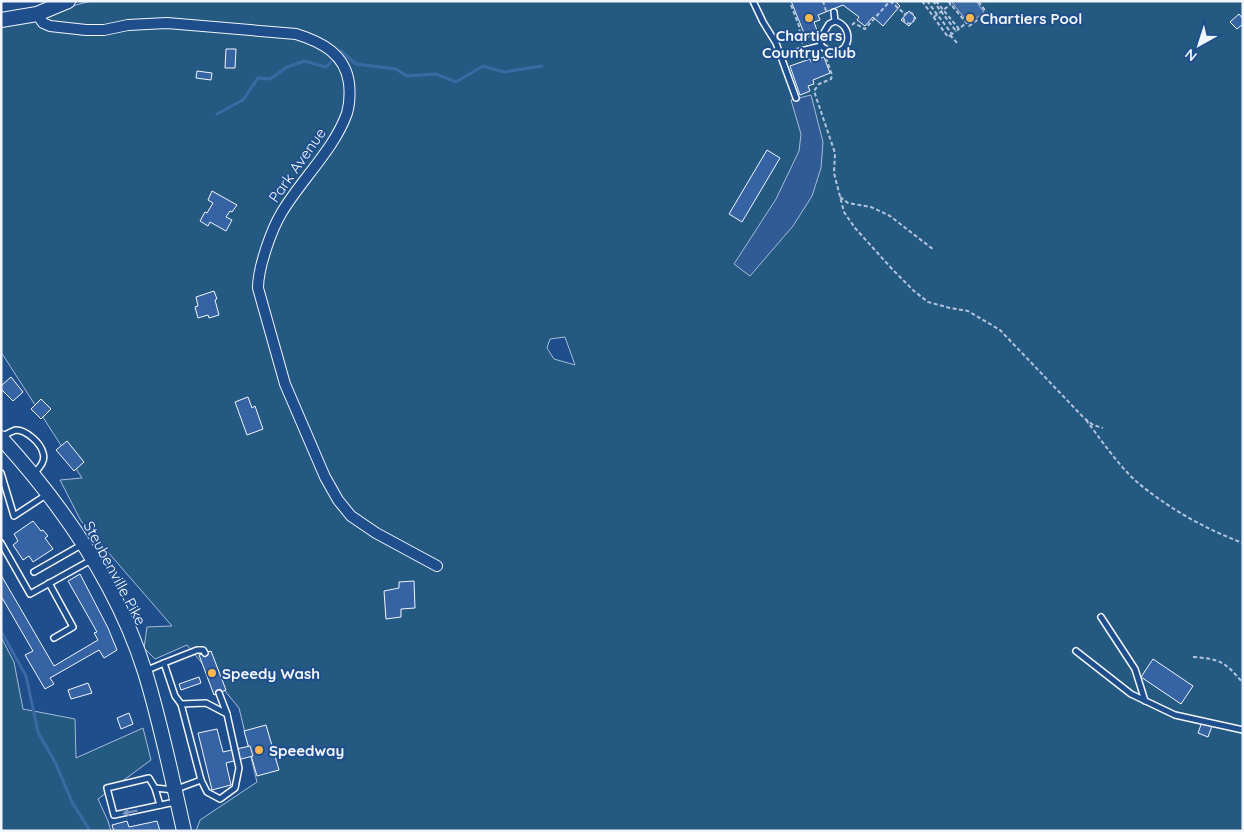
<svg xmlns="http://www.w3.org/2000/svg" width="1244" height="832" viewBox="0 0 1244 832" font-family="Quicksand,sans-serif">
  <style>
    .green { fill: #245a82; stroke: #a8bbd7; fill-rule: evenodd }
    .parking { fill: #305b95; stroke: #a8bbd7 }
    .water { fill: #3b69a3; stroke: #a8bbd7 }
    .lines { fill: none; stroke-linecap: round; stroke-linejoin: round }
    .stream { stroke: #3b69a3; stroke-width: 3 }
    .building { fill: #3563a3; stroke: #f2f6ff }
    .lane-casing { stroke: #f2f6ff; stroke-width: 8 }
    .street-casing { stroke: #f2f6ff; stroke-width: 12 }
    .secondary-casing { stroke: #f2f6ff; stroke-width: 16 }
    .path { stroke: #b3c4dc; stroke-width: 2; stroke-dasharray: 4 2.5; stroke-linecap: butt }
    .lane { stroke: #1f4e8c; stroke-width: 5 }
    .street { stroke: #1f4e8c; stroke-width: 10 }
    .secondary { stroke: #1f4e8c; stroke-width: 14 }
    .oneway { fill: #7e9ac0 }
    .poi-dot { fill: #ffb74d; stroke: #1f4e8c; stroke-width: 2 }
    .labels { text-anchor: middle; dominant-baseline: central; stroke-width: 4; stroke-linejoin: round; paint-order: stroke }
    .poi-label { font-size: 15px; font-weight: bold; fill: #f2f6ff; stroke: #1f4e8c; text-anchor: start }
    .street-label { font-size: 15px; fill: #f2f6ff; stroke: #1f4e8c }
  </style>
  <rect width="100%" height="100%" fill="#1f4e8c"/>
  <g class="green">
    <path d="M 91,1 L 1243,1 L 1243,831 L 196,831 L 200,820 L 257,782 L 239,708 L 187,645 L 155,659 L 144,648 L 147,627 L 172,626 L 81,521 L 60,480 L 82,478 L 1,352 L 1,25 ZM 565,337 L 575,365 L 554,359 L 547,348 L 550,339 Z"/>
    <polygon points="1,637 14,662 23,709 75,719 76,758 143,728 151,760 98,799 108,821 111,831 1,831"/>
  </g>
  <polygon class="parking" points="811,95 823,142 821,168 812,196 793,226 750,276 734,264 776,199 799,151 801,134 791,100"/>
  <polygon class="water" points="951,1 976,1 984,12 969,24"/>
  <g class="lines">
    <g class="stream">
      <polyline points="341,51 356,64 396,69 407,76 436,74 456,82 483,66 504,72 542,66"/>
      <polyline points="217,114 243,100 258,78 270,79 287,67 304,61 326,67 331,62"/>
      <polyline points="1,631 26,676 38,732 56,764 72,802 90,831"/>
    </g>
  </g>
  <g class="building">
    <polygon points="791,1 895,1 900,6 883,26 873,17 865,26 857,20 859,17 843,5 818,15 820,20 814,22 818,33 806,38"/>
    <polygon points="909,11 916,18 909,26 901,20"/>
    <polygon points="1239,14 1243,19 1243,24 1237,29 1230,22"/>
    <polygon points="226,49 236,49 235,68 225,68"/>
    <polygon points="824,57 830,73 813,80 814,84 808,86 810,91 800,95 790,66 810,59 811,62"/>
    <polygon points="197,71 212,73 211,80 196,78"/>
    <polygon points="767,150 780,158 742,222 729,214"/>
    <polygon points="212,191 237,205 232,212 230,211 226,217 232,220 226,231 210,222 208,226 200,221 205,212 207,213 213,203 208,200"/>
    <polygon points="214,291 217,299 215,300 219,315 209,318 208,315 198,318 195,307 198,306 196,297"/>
    <polygon points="11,377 23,392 13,401 1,389 1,386"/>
    <polygon points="248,397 252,408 255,406 263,429 247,435 235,402"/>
    <polygon points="41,399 51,409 41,419 31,409"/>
    <polygon points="67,441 84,462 74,471 56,450"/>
    <polygon points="33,521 41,531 43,530 48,536 45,538 53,549 33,562 29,556 23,560 13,545 18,541 14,534"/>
    <polygon points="80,574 108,628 117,650 104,658 99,650 50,678 54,684 45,689 25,655 33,651 1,596 1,575 54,666 98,640 94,633 97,632 68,581"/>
    <polygon points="414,581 415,608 401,609 401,617 386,619 384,591 399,588 399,582"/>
    <polygon points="211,651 226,690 214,695 199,655"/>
    <polygon points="1153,659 1193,686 1181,704 1141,677"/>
    <polygon points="199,677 201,683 181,690 179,684"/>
    <polygon points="88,683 92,693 71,699 68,690"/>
    <polygon points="129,713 133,724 121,729 117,718"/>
    <polygon points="1202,722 1212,726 1208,737 1198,733"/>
    <polygon points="266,725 279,770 257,776 244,731"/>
    <polygon points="217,729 223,752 250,746 253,756 226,763 231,785 212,790 198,733"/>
    <polygon points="127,821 129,827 157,821 160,831 114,831 112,825"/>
  </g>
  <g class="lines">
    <g class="lane-casing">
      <g id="lane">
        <polyline points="753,1 763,22 776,43 796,98"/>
        <path d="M 821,46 C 848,66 858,27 835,21"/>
        <polyline points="781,56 821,46 820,39 829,24 835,21 834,12"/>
        <path d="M 1,437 C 6,435 11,431 16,430 C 26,430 41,443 43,453 C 46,461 39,468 34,474"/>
        <polyline points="1,473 14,516 46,495"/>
        <polyline points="1,543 30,594 93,559"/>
        <polyline points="34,572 83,544"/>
        <polyline points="49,583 73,627 54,638"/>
        <polyline points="1101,617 1135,669 1145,701"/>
        <polyline points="1076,651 1131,694 1175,715 1243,730"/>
        <polyline points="164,663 197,650 203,650 205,653"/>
        <polyline points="145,671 164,663 175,696 181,704 201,780 174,790 155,788 149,778 107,788 114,815 175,802"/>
        <polyline points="219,693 227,714"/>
        <polyline points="181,704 206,703 227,714 239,768 235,788 220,799 207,792 201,780"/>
        <polyline points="155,788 160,805"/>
      </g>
    </g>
    <g class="street-casing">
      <path id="street" d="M 37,14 L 43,23 L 50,26 L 86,30 L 104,30 L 128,25 L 167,23 L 296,34 C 322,42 345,54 349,83 C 350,93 350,103 347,113 C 335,148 301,180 282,212 C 271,230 258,268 258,288 L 285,384 L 325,477 L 338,500 L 351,516 L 376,533 L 437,566"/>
    </g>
    <g class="secondary-casing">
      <g id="secondary">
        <polyline points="1,20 37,14 68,1"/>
        <path d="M 1,438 C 63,506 117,583 145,672 C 161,724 172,778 184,831"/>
      </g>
    </g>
    <g class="path">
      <polyline points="823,1 826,11"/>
      <polyline points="890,1 905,14"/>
      <polyline points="922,1 948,37 952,34"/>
      <polyline points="927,1 952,34 956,31"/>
      <polyline points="933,1 956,31 959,29"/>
      <polyline points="936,1 959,29 966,23"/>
      <polyline points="948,1 969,26 987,13 978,1"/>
      <polyline points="791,5 799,26 801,42 803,43"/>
      <circle cx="909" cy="18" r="5.5"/>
      <polyline points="934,17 951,4"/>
      <polyline points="852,25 854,23 865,29 890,1"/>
      <polyline points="950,35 958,44"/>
      <polyline points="826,58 832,75 831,79 819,84 814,91 835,153 834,173 844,212 855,228 893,270 914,291 928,302 950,308 968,311 1000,330 1084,418 1093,425 1103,428"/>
      <polyline points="840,197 848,203 871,207 890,216 934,250"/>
      <path d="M 1086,420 C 1102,441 1118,465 1137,482 C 1168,508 1205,529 1243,543"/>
      <path d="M 1193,657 C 1221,659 1225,662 1243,683"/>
    </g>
    <use href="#lane" class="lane"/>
    <use href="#street" class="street"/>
    <use href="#secondary" class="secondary"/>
  </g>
  <defs><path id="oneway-solid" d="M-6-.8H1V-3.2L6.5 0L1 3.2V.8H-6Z" transform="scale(1.25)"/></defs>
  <use class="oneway" href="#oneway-solid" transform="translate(130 812) rotate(168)"/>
  <g class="poi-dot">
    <circle cx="809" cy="18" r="5"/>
    <circle cx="970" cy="18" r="5"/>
    <circle cx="212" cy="673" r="5"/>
    <circle cx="259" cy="750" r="5"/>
  </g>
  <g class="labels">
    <g class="poi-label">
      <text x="980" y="18">Chartiers Pool</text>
      <text x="809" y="35" text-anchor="middle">Chartiers<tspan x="809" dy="17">Country Club</tspan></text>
      <text x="222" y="673">Speedy Wash</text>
      <text x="269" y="750">Speedway</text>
    </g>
    <g class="street-label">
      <text transform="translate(297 165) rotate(-55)">Park Avenue</text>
      <text transform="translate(115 573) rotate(62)">Steubenville Pike</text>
    </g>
  </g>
  <rect width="1244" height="832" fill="none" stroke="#f2f6ff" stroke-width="5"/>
  <g transform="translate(1199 45) rotate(219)" stroke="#1f4e8c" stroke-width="4" paint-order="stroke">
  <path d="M0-4L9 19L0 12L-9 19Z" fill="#f2f6ff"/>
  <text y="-8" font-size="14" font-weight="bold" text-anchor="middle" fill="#f2f6ff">N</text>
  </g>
</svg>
